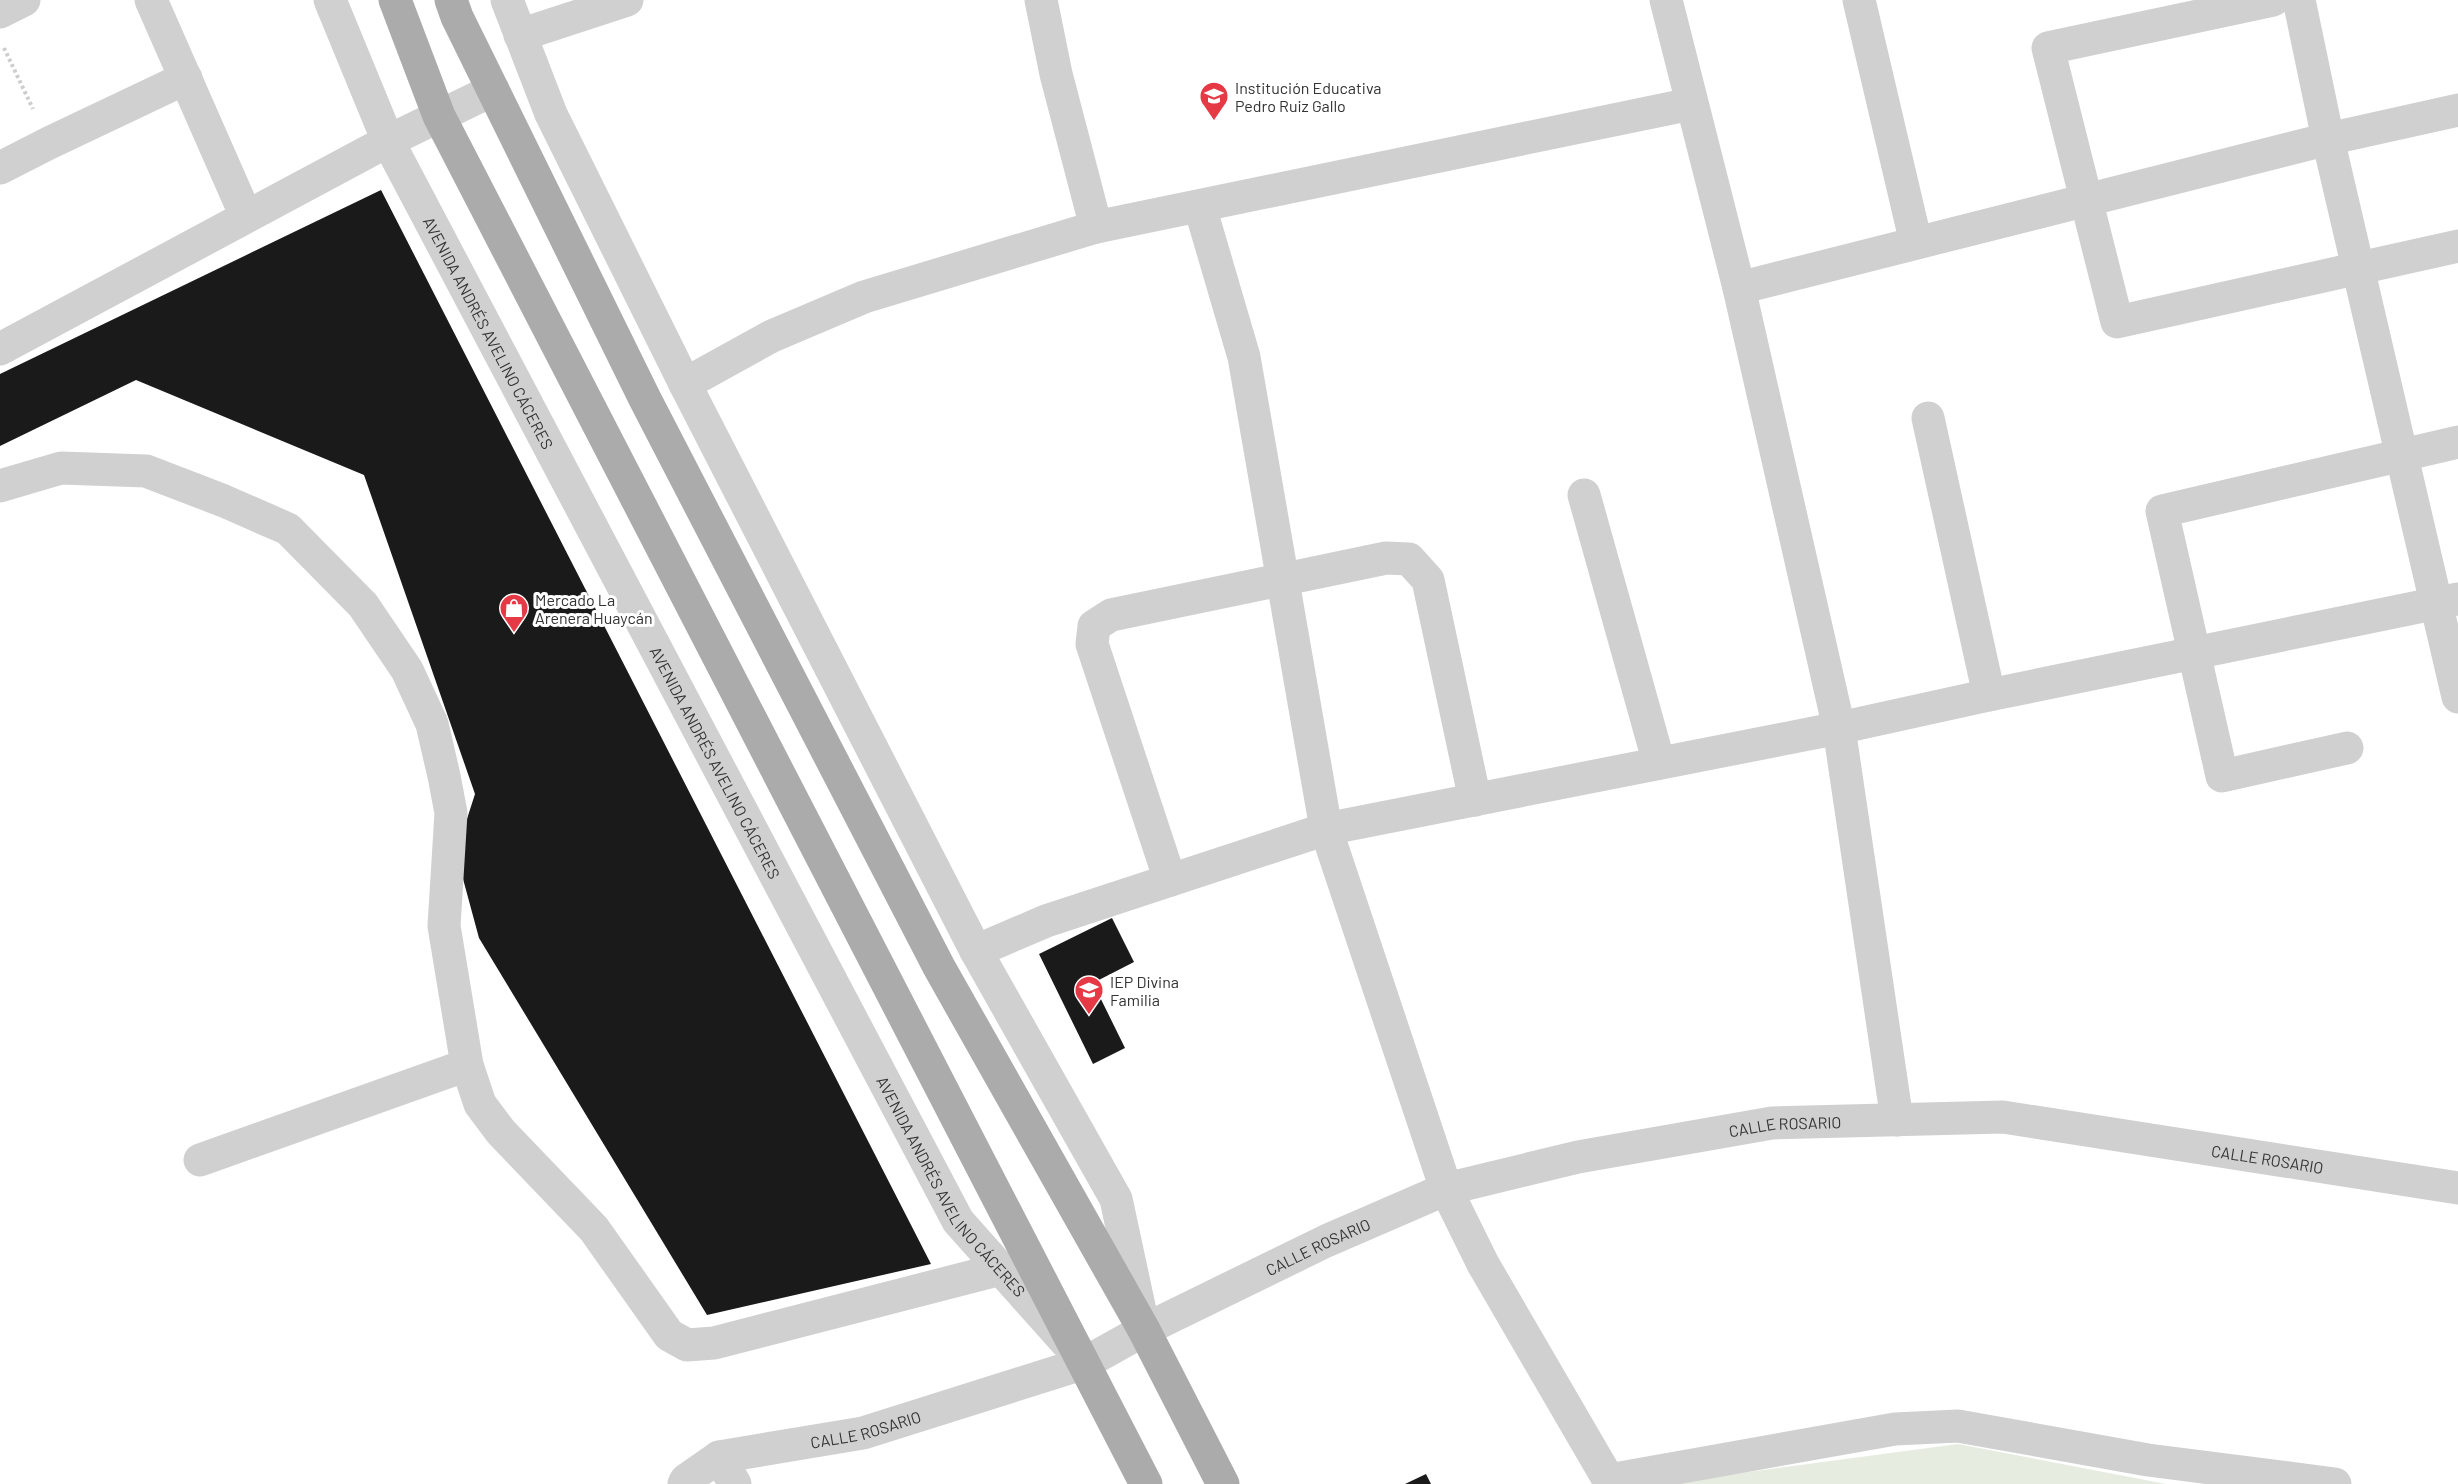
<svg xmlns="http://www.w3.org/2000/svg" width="2458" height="1484" viewBox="0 0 2458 1484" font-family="Barlow,sans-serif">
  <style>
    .green { fill: #e6ecdf }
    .building { fill: #1a1a1a }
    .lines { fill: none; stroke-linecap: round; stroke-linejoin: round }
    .path { stroke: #cdcdcd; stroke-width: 4; stroke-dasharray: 3 3; stroke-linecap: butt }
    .minor { stroke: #d0d0d0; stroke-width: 33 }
    .major { stroke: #ababab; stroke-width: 33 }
    .labels { text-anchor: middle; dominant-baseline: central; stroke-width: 6; stroke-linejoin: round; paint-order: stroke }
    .poi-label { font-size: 16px; fill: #333; stroke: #fff; text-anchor: start }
    .street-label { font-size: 16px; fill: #333; stroke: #fff }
  </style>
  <rect width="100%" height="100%" fill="#fff"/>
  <polygon class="green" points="1958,1444 2166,1484 1659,1484"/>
  <g class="building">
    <polygon points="381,190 931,1264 707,1315 479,938 456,853 475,794 364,475 136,380 0,446 0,374"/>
    <polygon points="1112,918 1134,962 1093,983 1125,1048 1093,1064 1039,954"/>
    <polygon points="1426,1474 1431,1484 1405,1484"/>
  </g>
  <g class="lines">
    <polyline class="path" points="4,48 33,109"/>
    <g class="minor">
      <polyline points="151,0 246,216"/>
      <path id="s1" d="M 330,0 L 388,141 L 958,1221 L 1066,1342"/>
      <polyline points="507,0 551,114 685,384 976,951 1116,1199 1142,1320"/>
      <polyline points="1041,0 1056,74 1096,227"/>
      <polyline points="1666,0 1739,288 1839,728 1897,1120"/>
      <polyline points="1859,0 1916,243"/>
      <polyline points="2273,0 2048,48 2117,322 2458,246"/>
      <polyline points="2299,0 2328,139 2458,697"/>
      <polyline points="0,12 24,0"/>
      <polyline points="520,35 627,0"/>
      <polyline points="0,168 49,143 186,78"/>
      <polyline points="1200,207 1244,357 1326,829 1446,1189 1483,1264 1611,1484"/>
      <polyline points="1739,288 2328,139 2458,110"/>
      <polyline points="0,349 388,141 493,90"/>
      <polyline points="685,384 772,336 864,297 1096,227 1691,104"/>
      <polyline points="1928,418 1989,695"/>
      <polyline points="0,486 61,468 146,471 224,501 288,529 363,605 407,670 432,724 444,776 451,813 444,926 467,1065 480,1104 501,1132 594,1229 669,1335 687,1345 714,1343 1001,1269"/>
      <polyline points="1584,495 1659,763"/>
      <polyline points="2347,748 2222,776 2162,511 2458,442"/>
      <polyline points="1170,880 1092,644 1094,626 1111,615 1386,558 1409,559 1428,580 1475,800"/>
      <polyline points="976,951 1046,921 1326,829 1839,728 1989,695 2458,599"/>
      <polyline points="200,1160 467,1065"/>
      <polyline points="719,1457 735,1484"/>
      <polyline points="1609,1480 1895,1429 1958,1426 2148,1460 2335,1484"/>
      <path id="s2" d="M 684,1484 L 686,1480 L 719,1457 L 863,1433 L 1085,1363 L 1144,1330 L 1326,1241 L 1446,1189 L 1578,1157 L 1772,1123 L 2003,1117 L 2458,1188"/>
    </g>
    <g class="major">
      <polyline points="395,0 439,116 1146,1484"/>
      <polyline points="451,0 457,17 645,399 939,967 1144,1330 1223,1484"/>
    </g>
  </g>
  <defs>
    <g id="school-pin" transform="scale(1.5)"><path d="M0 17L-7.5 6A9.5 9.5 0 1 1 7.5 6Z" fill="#e63946" stroke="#fff"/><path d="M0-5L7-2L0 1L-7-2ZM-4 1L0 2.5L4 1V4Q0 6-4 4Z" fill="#fff"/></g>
    <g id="shop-pin" transform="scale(1.5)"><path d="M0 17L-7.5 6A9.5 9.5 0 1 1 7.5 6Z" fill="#e63946" stroke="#fff"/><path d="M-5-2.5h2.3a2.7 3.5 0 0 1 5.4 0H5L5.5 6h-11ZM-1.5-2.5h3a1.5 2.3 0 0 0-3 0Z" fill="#fff"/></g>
  </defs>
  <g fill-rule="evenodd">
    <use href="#school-pin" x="1214" y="96"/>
    <use href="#shop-pin" x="514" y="608"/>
    <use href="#school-pin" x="1089" y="990"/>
  </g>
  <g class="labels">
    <g class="poi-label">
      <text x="1235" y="87">Institución Educativa<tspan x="1235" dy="18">Pedro Ruiz Gallo</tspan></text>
      <text x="535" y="599">Mercado La<tspan x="535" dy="18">Arenera Huaycán</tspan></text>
      <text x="1110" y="981">IEP Divina<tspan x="1110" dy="18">Familia</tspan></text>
    </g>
    <g class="street-label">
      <text stroke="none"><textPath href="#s1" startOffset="369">AVENIDA ANDRÉS AVELINO CÁCERES</textPath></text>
      <text stroke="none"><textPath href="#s1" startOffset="855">AVENIDA ANDRÉS AVELINO CÁCERES</textPath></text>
      <text stroke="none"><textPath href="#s2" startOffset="1170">CALLE ROSARIO</textPath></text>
      <text stroke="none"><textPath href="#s2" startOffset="1656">CALLE ROSARIO</textPath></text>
      <text stroke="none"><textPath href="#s1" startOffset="1341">AVENIDA ANDRÉS AVELINO CÁCERES</textPath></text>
      <text stroke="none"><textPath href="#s2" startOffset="684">CALLE ROSARIO</textPath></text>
      <text stroke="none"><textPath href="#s2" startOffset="194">CALLE ROSARIO</textPath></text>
    </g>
  </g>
</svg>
